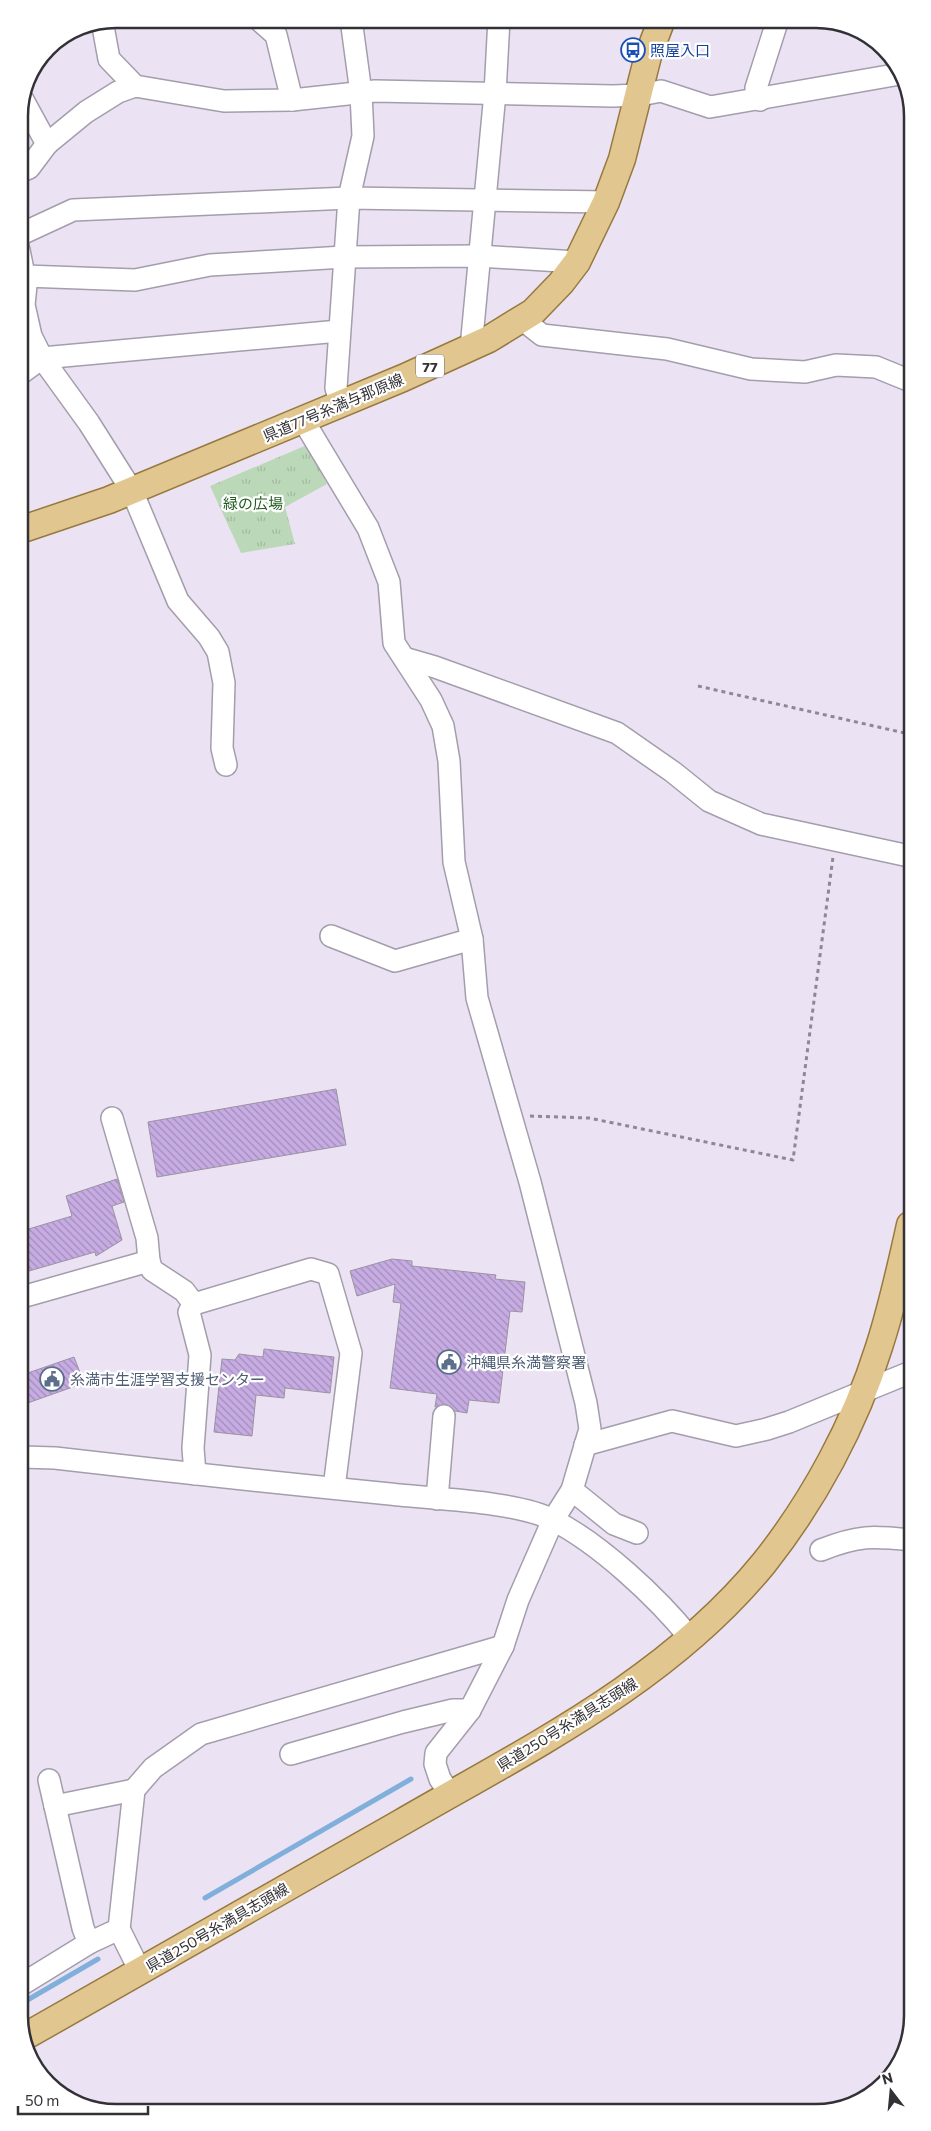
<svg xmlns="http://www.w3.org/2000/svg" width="931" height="2131" viewBox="0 0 931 2131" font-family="Commissioner,'Noto Sans JP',sans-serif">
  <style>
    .park { fill: url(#park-tufts) }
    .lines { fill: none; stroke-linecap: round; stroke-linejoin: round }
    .stream { stroke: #80afdb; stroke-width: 5 }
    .building { fill: url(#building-back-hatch); stroke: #9a93a1 }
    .minor-casing { stroke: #a49dac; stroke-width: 24 }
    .major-casing { stroke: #97793f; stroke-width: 29 }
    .path { stroke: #8d8893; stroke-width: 3; stroke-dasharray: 4 4; stroke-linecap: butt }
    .minor { stroke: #fff; stroke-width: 21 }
    .major { stroke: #e1c78f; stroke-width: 26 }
    .labels { text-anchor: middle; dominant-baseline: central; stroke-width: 4.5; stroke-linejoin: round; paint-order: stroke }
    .shield { fill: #fff; stroke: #706e72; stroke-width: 1 }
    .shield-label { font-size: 14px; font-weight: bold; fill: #333036 }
    .transit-label { font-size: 15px; fill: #164399; stroke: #fff; text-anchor: start }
    .street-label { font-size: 15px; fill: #333036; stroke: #fff }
    .park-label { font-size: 15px; fill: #225c1f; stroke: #fff }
    .service-label { font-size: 15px; fill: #4e5e75; stroke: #fff; text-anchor: start }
    .rim { fill: none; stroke: #333036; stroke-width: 2.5 }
  </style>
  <defs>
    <pattern id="park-tufts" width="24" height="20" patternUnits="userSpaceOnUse" patternTransform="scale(1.25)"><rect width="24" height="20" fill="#bbd9b8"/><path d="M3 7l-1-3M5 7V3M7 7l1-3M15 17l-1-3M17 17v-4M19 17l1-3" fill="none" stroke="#a1bb9f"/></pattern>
    <pattern id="building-back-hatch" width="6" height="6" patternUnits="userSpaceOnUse" patternTransform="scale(1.25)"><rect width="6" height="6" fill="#c7ace3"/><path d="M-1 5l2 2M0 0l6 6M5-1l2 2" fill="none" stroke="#a28cb9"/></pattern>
  </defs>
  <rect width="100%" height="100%" fill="#ebe3f3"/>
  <polygon class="park" points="307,445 327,484 285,507 295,544 241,553 210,486"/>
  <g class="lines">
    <g class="stream">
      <polyline points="205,1898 411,1779"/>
      <polyline points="24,2002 98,1959"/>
    </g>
  </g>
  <g class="building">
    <polygon points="336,1089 346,1145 157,1177 148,1122"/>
    <polygon points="117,1179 124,1202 112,1206 122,1240 96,1256 95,1252 22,1273 22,1231 72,1216 66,1196"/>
    <polygon points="392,1259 412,1261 412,1266 496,1275 495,1279 525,1282 522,1312 510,1311 499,1403 469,1400 467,1413 455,1411 446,1404 435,1407 437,1394 390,1388 401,1303 393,1302 395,1284 357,1296 350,1271"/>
    <polygon points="264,1349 334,1357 330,1393 285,1388 284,1398 256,1395 252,1436 214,1432 222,1359 235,1360 239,1354 263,1357"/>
    <polygon points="74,1357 84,1383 22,1405 22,1375"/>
  </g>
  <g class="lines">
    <g class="minor-casing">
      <g id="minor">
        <polyline points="258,19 276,35 292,100"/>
        <polyline points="102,21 109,59 135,86"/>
        <polyline points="23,100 47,144"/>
        <polyline points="760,100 756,88 778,19"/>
        <polyline points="19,172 29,168 47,144 86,112 118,92 135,86 224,101 292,100 375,91 613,96 640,95 661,91 710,107 900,74"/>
        <polyline points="19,235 73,210 349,198 606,202"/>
        <polyline points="19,250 26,285 24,305 31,336 42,358 89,423 132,491 178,601 209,637 218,652 224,683 222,748 226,765"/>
        <polyline points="25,276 135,280 210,265 344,257 479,256 577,262"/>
        <polyline points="523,320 542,335 667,349 751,369 805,372 836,365 876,367 908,380"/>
        <polyline points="471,348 495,93 499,19"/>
        <polyline points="20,374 42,358 339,331"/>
        <polyline points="341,404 336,388 349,198 363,136 361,93 351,19"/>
        <polyline points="303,420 368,528 389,582 394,643 431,700 443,726 449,761 454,862 472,939 477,998 530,1182 586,1403 590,1429 572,1490 553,1520 518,1600 503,1646 470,1710 436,1753 435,1764 440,1779 450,1794"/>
        <polyline points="404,658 435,667 617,733 673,772 709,801 761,824 909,856"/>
        <polyline points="331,936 395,961 472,939"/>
        <polyline points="112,1118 147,1238 149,1261"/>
        <polyline points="22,1297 149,1261 152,1270 184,1291 194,1304"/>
        <polyline points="585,1445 672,1421 736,1436 767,1429 789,1422 911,1372"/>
        <path d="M 22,1457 L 55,1458 C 166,1471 278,1483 390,1494 C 433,1499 517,1501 553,1520 C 600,1544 657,1597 690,1638"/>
        <polyline points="195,1474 193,1448 200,1355 189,1312 194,1304 311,1269 328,1274 351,1353 334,1488"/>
        <polyline points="572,1490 614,1524 637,1533"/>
        <polyline points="437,1499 444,1416"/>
        <path d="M 821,1550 C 859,1535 872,1536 911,1540"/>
        <polyline points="291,1754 403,1722 453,1710 470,1710"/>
        <polyline points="49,1780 83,1928 89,1943"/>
        <polyline points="55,1806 134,1790"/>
        <polyline points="119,1929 134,1790 153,1768 201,1734 503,1646"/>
        <polyline points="24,1983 89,1943 119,1929 140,1971"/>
      </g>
    </g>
    <g class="major-casing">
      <g id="major">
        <polyline points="20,530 109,500 403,378 489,339 533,312 561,283 577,262 606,202 622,159 648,56 662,19"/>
        <path d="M 24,2037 C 150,1966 276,1894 402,1822 C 530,1748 669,1680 764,1563 C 814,1500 855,1424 879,1347 C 892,1307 901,1266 910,1225"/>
      </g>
    </g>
    <g class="path">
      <polyline points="698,686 909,734"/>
      <polyline points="530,1116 589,1118 793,1160 833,857"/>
    </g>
    <use href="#minor" class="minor"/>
    <use href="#major" class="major"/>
  </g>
  <defs>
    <g id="bus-ring" transform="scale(1.25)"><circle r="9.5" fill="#fff" stroke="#1a4fb4" stroke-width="1.5"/><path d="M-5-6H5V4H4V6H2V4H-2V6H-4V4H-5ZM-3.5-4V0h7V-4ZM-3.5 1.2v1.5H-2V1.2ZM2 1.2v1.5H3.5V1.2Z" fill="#1a4fb4"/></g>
    <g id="civic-ring" transform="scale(1.25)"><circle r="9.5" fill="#fff" stroke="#5c6f8a" stroke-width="1.5"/><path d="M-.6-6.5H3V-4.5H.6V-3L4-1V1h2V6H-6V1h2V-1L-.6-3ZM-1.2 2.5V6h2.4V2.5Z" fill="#5c6f8a"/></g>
  </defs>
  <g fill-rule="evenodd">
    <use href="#bus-ring" x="633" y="50"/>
    <use href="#civic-ring" x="449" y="1362"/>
    <use href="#civic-ring" x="52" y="1379"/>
  </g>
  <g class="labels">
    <rect class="shield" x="416" y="354.5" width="28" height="23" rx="4"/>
    <g class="shield-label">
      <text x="430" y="366">77</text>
    </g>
    <g class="transit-label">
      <text x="650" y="50">照屋入口</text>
    </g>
    <g class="street-label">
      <text transform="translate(333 407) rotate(-23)">県道77号糸満与那原線</text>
      <text transform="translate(567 1724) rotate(-32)">県道250号糸満具志頭線</text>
      <text transform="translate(217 1927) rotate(-30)">県道250号糸満具志頭線</text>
    </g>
    <g class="park-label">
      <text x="253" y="503">緑の広場</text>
    </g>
    <g class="service-label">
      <text x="466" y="1362">沖縄県糸満警察署</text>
      <text x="70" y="1379">糸満市生涯学習支援センター</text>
    </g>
  </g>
  <path d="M0 0H931V2131H0ZM116 28H816A88 88 0 0 1 904 116V2016A88 88 0 0 1 816 2104H116A88 88 0 0 1 28 2016V116A88 88 0 0 1 116 28Z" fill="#fff" fill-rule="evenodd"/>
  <path class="rim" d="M116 28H816A88 88 0 0 1 904 116V2016A88 88 0 0 1 816 2104H116A88 88 0 0 1 28 2016V116A88 88 0 0 1 116 28Z"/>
  <g transform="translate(891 2091) rotate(344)" stroke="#ffffff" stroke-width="4" paint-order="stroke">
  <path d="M0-4L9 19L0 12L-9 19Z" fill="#333036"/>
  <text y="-8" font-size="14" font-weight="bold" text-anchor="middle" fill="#333036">N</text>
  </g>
  <path d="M18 2106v8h130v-8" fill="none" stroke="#333036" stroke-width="2.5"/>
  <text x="25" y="2106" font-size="15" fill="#333036" stroke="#ffffff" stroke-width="4" paint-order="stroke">50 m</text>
</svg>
